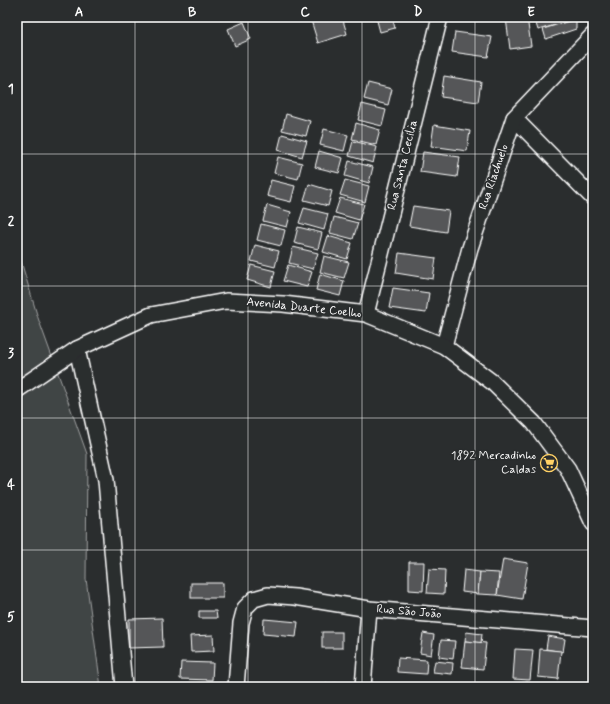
<svg xmlns="http://www.w3.org/2000/svg" width="610" height="704" viewBox="0 0 610 704" font-family="Mynerve,sans-serif">
  <style>
    .green { fill: #414445; stroke: #a0a2a2 }
    .building { fill: #555758; stroke: #fff }
    .lines { fill: none; stroke-linecap: round; stroke-linejoin: round }
    .minor-casing { stroke: #fff; stroke-width: 18 }
    .minor { stroke: #2a2d2e; stroke-width: 15 }
    .grid { fill: none; stroke: #fff; stroke-width: 1; stroke-opacity: 0.55 }
    .labels { text-anchor: middle; dominant-baseline: central; stroke-width: 3.5; stroke-linejoin: round; paint-order: stroke }
    .street-label { font-size: 12px; fill: #fff; stroke: #2a2d2e }
    .poi-label { font-size: 12px; fill: #fff; stroke: #2a2d2e; text-anchor: end }
    .neatline { fill: none; stroke: #fff; stroke-width: 1.5 }
    .grid-label { font-size: 13px; text-anchor: middle; font-weight: bold; fill: #fff }
  </style>
  <rect width="100%" height="100%" fill="#2a2d2e"/>
  <filter id="ink" filterUnits="userSpaceOnUse"><feTurbulence type="fractalNoise" baseFrequency=".025" numOctaves="2"/><feDisplacementMap in="SourceGraphic" scale="8" xChannelSelector="R" yChannelSelector="G"/><feConvolveMatrix kernelMatrix="1 2 1 2 8 2 1 2 1" color-interpolation-filters="sRGB"/></filter>
  <g filter="url(#ink)">
    <polygon class="green" points="17,248 38,318 87,454 86,579 101,687 17,687"/>
    <g class="building">
      <polygon points="310,17 342,17 347,34 318,43"/>
      <polygon points="376,17 392,17 395,28 380,32"/>
      <polygon points="527,17 531,46 510,49 506,18"/>
      <polygon points="534,17 576,17 576,19 538,30"/>
      <polygon points="576,19 576,29 546,39 543,29"/>
      <polygon points="244,22 251,39 235,46 228,29"/>
      <polygon points="455,32 492,37 488,57 452,52"/>
      <polygon points="444,76 481,82 478,102 441,97"/>
      <polygon points="368,83 392,89 388,105 364,99"/>
      <polygon points="362,104 386,110 382,126 358,120"/>
      <polygon points="286,114 310,121 306,136 282,130"/>
      <polygon points="356,123 380,130 376,145 352,139"/>
      <polygon points="434,125 470,131 467,151 431,146"/>
      <polygon points="324,129 348,135 344,151 320,145"/>
      <polygon points="282,134 307,141 302,157 278,150"/>
      <polygon points="353,141 377,147 373,163 349,156"/>
      <polygon points="319,151 343,158 339,173 315,167"/>
      <polygon points="423,152 460,157 457,177 420,172"/>
      <polygon points="278,157 302,163 298,179 274,173"/>
      <polygon points="349,161 373,167 369,183 345,176"/>
      <polygon points="271,180 295,186 291,202 267,196"/>
      <polygon points="345,180 369,186 365,202 340,195"/>
      <polygon points="309,184 332,191 328,206 304,200"/>
      <polygon points="340,198 364,204 359,220 335,213"/>
      <polygon points="267,205 291,212 287,227 263,221"/>
      <polygon points="413,206 449,211 446,232 409,226"/>
      <polygon points="304,208 328,214 324,230 299,223"/>
      <polygon points="334,217 358,223 353,239 330,233"/>
      <polygon points="261,224 285,230 281,246 257,240"/>
      <polygon points="298,227 322,233 318,249 294,243"/>
      <polygon points="328,236 352,243 347,259 323,252"/>
      <polygon points="255,245 279,251 275,267 251,261"/>
      <polygon points="293,247 318,253 313,269 289,263"/>
      <polygon points="399,253 436,258 433,279 396,273"/>
      <polygon points="324,256 349,262 344,278 320,272"/>
      <polygon points="251,265 275,271 271,287 247,280"/>
      <polygon points="288,265 312,272 307,287 283,281"/>
      <polygon points="320,274 344,281 340,296 316,290"/>
      <polygon points="393,288 429,293 426,313 389,308"/>
      <polygon points="503,559 528,563 522,599 497,595"/>
      <polygon points="409,562 424,562 423,591 409,590"/>
      <polygon points="429,569 445,570 444,594 427,593"/>
      <polygon points="464,570 480,572 478,594 462,592"/>
      <polygon points="480,572 499,573 497,595 478,594"/>
      <rect x="191" y="583" width="32" height="15"/>
      <polygon points="199,611 216,611 217,618 199,618"/>
      <polygon points="162,618 163,647 129,648 129,619"/>
      <polygon points="264,619 298,622 296,637 263,634"/>
      <rect x="322" y="632" width="20" height="16"/>
      <polygon points="466,632 482,634 481,643 465,641"/>
      <polygon points="423,633 434,635 431,655 420,653"/>
      <polygon points="213,635 214,651 191,652 190,636"/>
      <polygon points="548,636 565,639 563,652 546,649"/>
      <polygon points="441,640 455,641 453,659 439,657"/>
      <polygon points="465,641 486,643 483,669 462,667"/>
      <polygon points="515,649 533,650 530,680 513,679"/>
      <polygon points="540,649 561,651 558,679 538,677"/>
      <polygon points="398,658 427,660 426,674 397,672"/>
      <polygon points="435,661 453,663 452,674 433,672"/>
      <polygon points="181,662 213,663 212,680 180,679"/>
      <polygon points="340,683 341,687 319,687 319,684"/>
    </g>
    <g class="lines">
      <g class="minor-casing">
        <g id="minor">
          <polyline points="514,118 593,198"/>
          <polyline points="366,314 440,17"/>
          <polyline points="444,346 470,248 514,118 593,35"/>
          <polyline points="77,349 106,480 124,687"/>
          <polyline points="17,390 77,349 151,315 226,301 283,304 366,314 444,346 492,382 534,423 568,469 593,523"/>
          <polyline points="236,687 241,623 245,608 254,599 268,595 295,597 369,609 593,628"/>
          <polyline points="363,687 369,609"/>
        </g>
      </g>
      <use href="#minor" class="minor"/>
    </g>
  </g>
  <path class="grid" d="M 135,17 L 135,687M 248,17 L 248,687M 362,17 L 362,687M 475,17 L 475,687M 17,154 L 593,154M 17,286 L 593,286M 17,418 L 593,418M 17,550 L 593,550"/>
  <defs>
    <g id="supermarket-ring" transform="scale(0.9)"><circle r="9.5" fill="#2a2d2e" stroke="#ffd166" stroke-width="1.5"/><path d="M-6-5.5h2.5l.6 2H6L4.5 2H-2.5L-4.4-4H-6ZM-1.5 3.2a1.3 1.3 0 1 0 .1 0ZM3 3.2a1.3 1.3 0 1 0 .1 0Z" fill="#ffd166"/></g>
  </defs>
  <g fill-rule="evenodd">
    <use href="#supermarket-ring" x="549" y="463"/>
  </g>
  <g class="labels">
    <g class="street-label">
      <text transform="translate(403 165) rotate(-76)">Rua Santa Cecilia</text>
      <text transform="translate(494 177) rotate(-71)">Rua Riachuelo</text>
      <text transform="translate(304 308) rotate(6)">Avenida Duarte Coelho</text>
      <text transform="translate(409 612) rotate(5)">Rua São João</text>
    </g>
    <g class="poi-label">
      <text x="536" y="456">1892 Mercadinho<tspan x="536" dy="14">Caldas</tspan></text>
    </g>
  </g>
  <rect width="610" height="704" fill="none" stroke="#2a2d2e" stroke-width="44"/>
  <rect x="22" y="22" width="566" height="660" class="neatline"/>
  <g class="grid-label">
    <text x="79" y="16">A</text>
    <text x="192" y="16">B</text>
    <text x="305" y="16">C</text>
    <text x="418" y="16">D</text>
    <text x="531" y="16">E</text>
    <text x="11" y="93">1</text>
    <text x="11" y="225">2</text>
    <text x="11" y="357">3</text>
    <text x="11" y="489">4</text>
    <text x="11" y="621">5</text>
  </g>
</svg>
